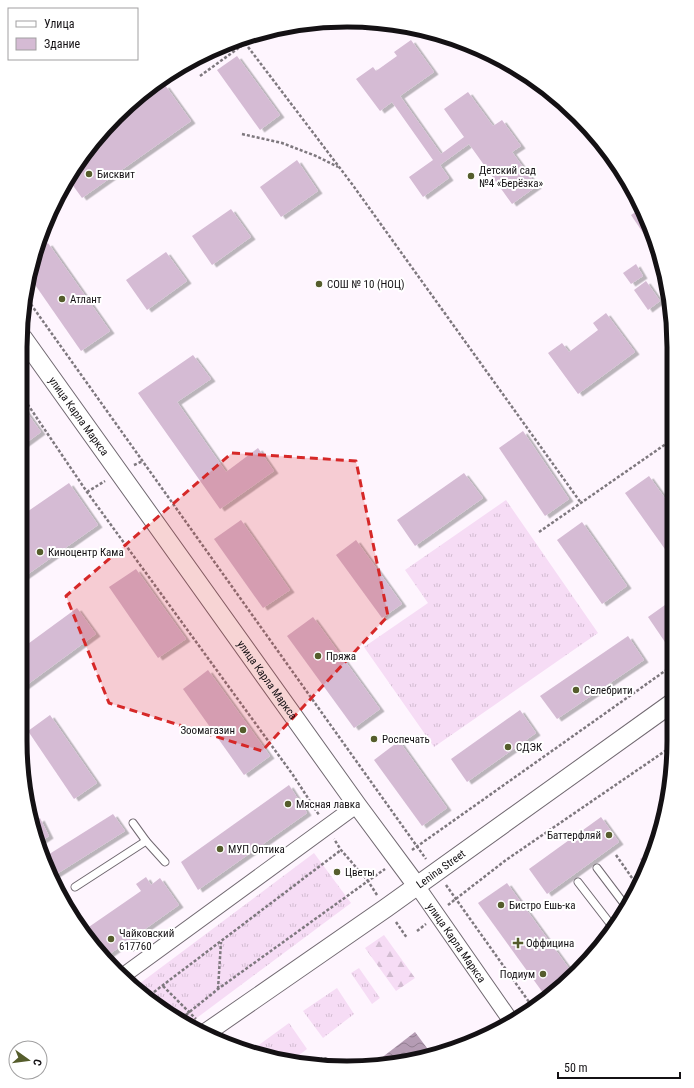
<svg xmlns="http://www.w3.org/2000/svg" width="694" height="1088" viewBox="0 0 694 1088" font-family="'Roboto Condensed',sans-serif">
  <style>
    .grass { fill: url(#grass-tufts) }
    .forest { fill: url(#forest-firs) }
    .water { fill: url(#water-waves) }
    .building { fill: #d5bbd4; filter: url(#shadow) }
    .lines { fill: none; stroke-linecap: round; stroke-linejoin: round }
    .service-casing { stroke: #716971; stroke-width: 9 }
    .minor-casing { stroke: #716971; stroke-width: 17 }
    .tertiary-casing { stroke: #716971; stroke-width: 20 }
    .path { stroke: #7e787e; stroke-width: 2.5; stroke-dasharray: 3 2; stroke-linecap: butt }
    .service { stroke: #fff; stroke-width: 7 }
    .minor { stroke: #fff; stroke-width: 15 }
    .tertiary { stroke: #fff; stroke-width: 18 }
    .marked { fill: #d62828; fill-opacity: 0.2; stroke: #d62828; stroke-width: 3; stroke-dasharray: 8 5; stroke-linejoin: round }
    .poi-dot { fill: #555d2c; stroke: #fff; stroke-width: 1.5 }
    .labels { text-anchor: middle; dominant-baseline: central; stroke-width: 4; stroke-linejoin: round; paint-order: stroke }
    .poi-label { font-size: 11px; fill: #141114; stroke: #fff; text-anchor: start }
    .street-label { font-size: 11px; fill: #141114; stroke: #fff }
    .rim { fill: none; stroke: #141114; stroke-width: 5 }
  </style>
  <defs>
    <pattern id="grass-tufts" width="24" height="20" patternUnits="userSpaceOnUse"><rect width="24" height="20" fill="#f6dcf5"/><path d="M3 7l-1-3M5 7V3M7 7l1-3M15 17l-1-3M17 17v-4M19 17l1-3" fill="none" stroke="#d2bcd1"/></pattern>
    <pattern id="forest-firs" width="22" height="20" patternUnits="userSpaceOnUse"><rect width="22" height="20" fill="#f6dcf5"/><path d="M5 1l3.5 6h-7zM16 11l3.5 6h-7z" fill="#d2bcd1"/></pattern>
    <pattern id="water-waves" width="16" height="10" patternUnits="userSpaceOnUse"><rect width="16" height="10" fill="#b59cb4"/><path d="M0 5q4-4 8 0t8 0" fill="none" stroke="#927e91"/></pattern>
    <filter id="shadow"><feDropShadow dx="4.5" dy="2.5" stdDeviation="0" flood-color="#0004"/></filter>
  </defs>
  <rect width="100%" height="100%" fill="#fef5fe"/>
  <g class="grass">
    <polygon points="506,500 598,633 434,747 364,647 428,603 405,570"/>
    <polygon points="314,853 351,903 190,1023 148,1000 135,987"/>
    <polygon points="359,968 380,998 372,1004 351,973"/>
    <polygon points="337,988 354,1014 323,1038 303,1011"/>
    <polygon points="289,1023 307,1049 294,1059 262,1054 256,1047"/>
  </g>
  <polygon class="forest" points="384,935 415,978 396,991 365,948"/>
  <polygon class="water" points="415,1032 433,1056 384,1063 380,1059"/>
  <g class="building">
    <polygon points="411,40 434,72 400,96 441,154 464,137 444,109 468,92 493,126 502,120 521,146 512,152 537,186 512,204 469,144 440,165 449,178 423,197 409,177 433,160 392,102 380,111 356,79 373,67 376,71 397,56 394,52"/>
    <polygon points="237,56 280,115 260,130 217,70"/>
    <polygon points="165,85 191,121 82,198 69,180 101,132"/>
    <polygon points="297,160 318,191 281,217 260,187"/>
    <polygon points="642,208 662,261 631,215"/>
    <polygon points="231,209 251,237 212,265 192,236"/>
    <polygon points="48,243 110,331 81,351 31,279 40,248"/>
    <polygon points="166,252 187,281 147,310 126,280"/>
    <polygon points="636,264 643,276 631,284 623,273"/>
    <polygon points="646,281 660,301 648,310 634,290"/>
    <polygon points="606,313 635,352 578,394 548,353 562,343 569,352 598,330 593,323"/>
    <polygon points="193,355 211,379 177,402 226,472 258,448 274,471 220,509 138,393"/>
    <polygon points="22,406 41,432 22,446"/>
    <polygon points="523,431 569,499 545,516 499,448"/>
    <polygon points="464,473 483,498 415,546 397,520"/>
    <polygon points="649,476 672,508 672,559 625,493"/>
    <polygon points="69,483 98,525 21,579 21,516"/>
    <polygon points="241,520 290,590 263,608 214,539"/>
    <polygon points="582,522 627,586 602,604 557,540"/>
    <polygon points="356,540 402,604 382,618 336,555"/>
    <polygon points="136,569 186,639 158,658 109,587"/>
    <polygon points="672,600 672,642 667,645 648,617"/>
    <polygon points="77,608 96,634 24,687 20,682 21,649"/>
    <polygon points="313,617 380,709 354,728 287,636"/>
    <polygon points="628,636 644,660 557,719 540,696"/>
    <polygon points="208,670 270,756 244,775 183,689"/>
    <polygon points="520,710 536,733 467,782 451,759"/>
    <polygon points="50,715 97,783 74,799 28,731"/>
    <polygon points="399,741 447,808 422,826 374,760"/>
    <polygon points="289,785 307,813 198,890 181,862"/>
    <polygon points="113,814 125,831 52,877 43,858"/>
    <polygon points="601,817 619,842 547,894 529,869"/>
    <polygon points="40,818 49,836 37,844 33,823"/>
    <polygon points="653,850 649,866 647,869 640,859"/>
    <polygon points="146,877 151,885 160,878 179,905 107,956 83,931 141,891 136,884"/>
    <polygon points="507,883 573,974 546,997 478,903"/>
  </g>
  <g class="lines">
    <g class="service-casing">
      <g id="service">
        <polyline points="133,823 146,841"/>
        <polyline points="597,868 625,905"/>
        <polyline points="578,882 612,926"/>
        <polyline points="75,887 146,841 165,862"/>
      </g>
    </g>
    <g class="minor-casing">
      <g id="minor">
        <path id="s1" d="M 417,886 L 511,1021"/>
        <polyline points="124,975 357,805"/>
      </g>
    </g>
    <g class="tertiary-casing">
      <g id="tertiary">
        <path id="s2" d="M 23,338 L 357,805 L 417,886"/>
        <path id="s3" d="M 207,1032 L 386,908 L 672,703"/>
      </g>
    </g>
    <g class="path">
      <polyline points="245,43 352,184 581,503"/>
      <polyline points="200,76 262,31"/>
      <polyline points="242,134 282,143 316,156 338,167"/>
      <polyline points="25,296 426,859"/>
      <polyline points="22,396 87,492 293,775 319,815"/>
      <polyline points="134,465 143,461"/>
      <polyline points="87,492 105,481"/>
      <polyline points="539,532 673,439"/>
      <polyline points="412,850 672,666"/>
      <polyline points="616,855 637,885"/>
      <polyline points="446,885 534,1009"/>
      <polyline points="377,895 368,881 385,869"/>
      <polyline points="448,905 506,860 671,747"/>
      <polyline points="396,922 407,938"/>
      <polyline points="417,931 426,924"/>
      <polyline points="127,942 134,951"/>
      <polyline points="163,986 196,1019"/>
      <polyline points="218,989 221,942"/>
      <polyline points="146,998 341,850"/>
      <polyline points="182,1018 218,989 368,881 341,850 334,839"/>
      <polyline points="316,1063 323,1058 346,1063 349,1068"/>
    </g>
    <use href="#service" class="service"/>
    <use href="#minor" class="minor"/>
    <use href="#tertiary" class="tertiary"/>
  </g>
  <path class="marked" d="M 232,453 L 356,461 L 388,616 L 262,751 L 109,703 L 66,596 Z"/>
  <g class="poi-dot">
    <circle cx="89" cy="174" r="4"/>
    <circle cx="471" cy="176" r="4"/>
    <circle cx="319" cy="284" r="4"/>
    <circle cx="62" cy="299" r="4"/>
    <circle cx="40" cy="552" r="4"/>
    <circle cx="318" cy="656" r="4"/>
    <circle cx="576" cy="690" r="4"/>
    <circle cx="243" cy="730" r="4"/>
    <circle cx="374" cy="739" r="4"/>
    <circle cx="508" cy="747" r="4"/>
    <circle cx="288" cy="804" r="4"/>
    <circle cx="609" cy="835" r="4"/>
    <circle cx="220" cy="849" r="4"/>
    <circle cx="337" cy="872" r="4"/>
    <circle cx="501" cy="905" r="4"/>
    <circle cx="111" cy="939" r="4"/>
    <path d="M516 937h4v4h4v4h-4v4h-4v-4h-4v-4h4z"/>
    <circle cx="543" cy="974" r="4"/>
  </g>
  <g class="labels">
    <g class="poi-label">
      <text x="479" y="170">Детский сад<tspan x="479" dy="13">№4 «Берёзка»</tspan></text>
      <text x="97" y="174">Бисквит</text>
      <text x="327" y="284">СОШ № 10 (НОЦ)</text>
      <text x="70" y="299">Атлант</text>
      <text x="48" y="552">Киноцентр Кама</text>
      <text x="326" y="656">Пряжа</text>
      <text x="584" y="690">Селебрити</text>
      <text x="235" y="730" text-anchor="end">Зоомагазин</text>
      <text x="382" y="739">Роспечать</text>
      <text x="516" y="747">СДЭК</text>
      <text x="296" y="804">Мясная лавка</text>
      <text x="601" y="835" text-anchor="end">Баттерфляй</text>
      <text x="228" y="849">МУП Оптика</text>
      <text x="345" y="872">Цветы</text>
      <text x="509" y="905">Бистро Ешь-ка</text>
      <text x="119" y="933">Чайковский<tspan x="119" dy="13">617760</tspan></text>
      <text x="526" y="943">Оффицина</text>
      <text x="535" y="974" text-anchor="end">Подиум</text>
    </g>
    <g class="street-label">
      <text stroke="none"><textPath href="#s2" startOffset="96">улица Карла Маркса</textPath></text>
      <text stroke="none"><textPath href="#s2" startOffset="420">улица Карла Маркса</textPath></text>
      <text stroke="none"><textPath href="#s3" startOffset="285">Lenina Street</textPath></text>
      <text stroke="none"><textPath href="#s1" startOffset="69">улица Карла Маркса</textPath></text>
    </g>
  </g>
  <path d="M0 0H694V1088H0ZM347 27H347A320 320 0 0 1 667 347V741A320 320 0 0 1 347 1061H347A320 320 0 0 1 27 741V347A320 320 0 0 1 347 27Z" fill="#fff" fill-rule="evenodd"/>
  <path class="rim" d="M347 27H347A320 320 0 0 1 667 347V741A320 320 0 0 1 347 1061H347A320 320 0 0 1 27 741V347A320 320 0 0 1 347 27Z"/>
  <rect x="8" y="8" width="130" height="52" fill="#ffffff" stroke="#a1a0a1"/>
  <rect x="16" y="21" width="20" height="6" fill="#ffffff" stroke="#a1a0a1"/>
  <text x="44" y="28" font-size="12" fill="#141114">Улица</text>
  <rect x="16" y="38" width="20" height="12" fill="#d5bbd4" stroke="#a1a0a1"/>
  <text x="44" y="48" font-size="12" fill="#141114">Здание</text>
  <g transform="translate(28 1060) rotate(104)"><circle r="19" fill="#ffffff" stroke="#a1a0a1"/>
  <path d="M0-3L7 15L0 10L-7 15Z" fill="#555d2c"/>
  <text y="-6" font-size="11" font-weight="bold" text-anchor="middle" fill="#141114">С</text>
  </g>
  <path d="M558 1072v6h122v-6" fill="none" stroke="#141114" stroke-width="2"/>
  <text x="564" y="1072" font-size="12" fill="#141114" stroke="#ffffff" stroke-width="3" paint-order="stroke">50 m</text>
</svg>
